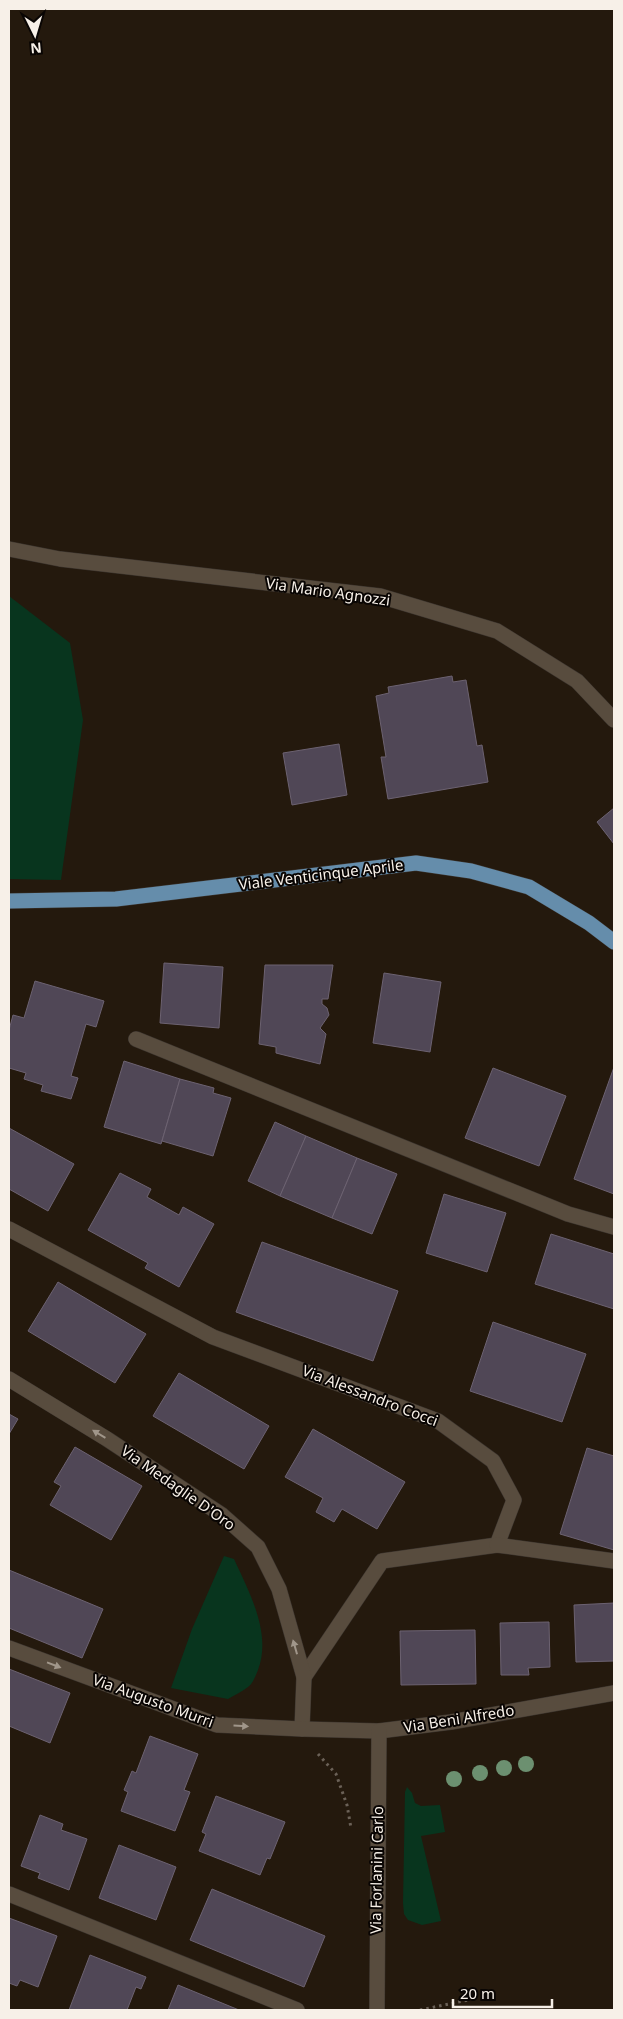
<svg xmlns="http://www.w3.org/2000/svg" width="623" height="2019" font-family="'Noto Sans',sans-serif">
  <style>
    .green { fill: #08351e }
    .building { fill: #504756; stroke: #6c6271 }
    .lines { fill: none; stroke-linecap: round; stroke-linejoin: round }
    .minor-casing { stroke: #3b342e; stroke-width: 16 }
    .major-casing { stroke: #3b342e; stroke-width: 16 }
    .path { stroke: #6b6157; stroke-width: 3; stroke-dasharray: 2.5 4; stroke-linecap: butt }
    .minor { stroke: #584c3e; stroke-width: 15 }
    .major { stroke: #658dab; stroke-width: 15 }
    .tree { fill: #6c9070 }
    .oneway { fill: #a0968a }
    .labels { text-anchor: middle; stroke-width: 4; stroke-linejoin: round; paint-order: stroke }
    .street-label { font-size: 15px; fill: #f7f0e8; stroke: #090503 }
  </style>
  <rect width="100%" height="100%" fill="#24190d"/>
  <g class="green">
    <path d="M9,596l61,47 13,77 -22,160 -52,-1z"/>
    <path d="M224,1556l10,3c15,33 38,74 24,111 -2,5 -5,13 -10,17 -5,4 -13,8 -20,12l-57,-11 21,-59z"/>
    <path d="M407,1787l5,6 3,10 6,3 19,-1 5,27 -24,4 20,85 -19,4 -14,-5 -4,-6 -1,-11 2,-111z"/>
  </g>
  <g class="building">
    <path d="M452,676l1,6 13,-2 11,66 5,-1 6,37 -100,17 -7,-42h5l-10,-61 13,-3 -1,-6z"/>
    <path d="M339,744l8,51 -55,10 -9,-52z"/>
    <path d="M614,808v36l-17,-22z"/>
    <path d="M164,963l59,4 -4,61 -59,-5z"/>
    <path d="M265,965h68l-5,34h-6v5l5,4 2,7 -9,13 6,6 -6,30 -44,-11v-6l-17,-3z"/>
    <path d="M384,973l57,9 -11,70 -57,-9z"/>
    <path d="M35,981l69,20 -8,26 -10,-3 -15,52 7,2 -7,21 -30,-8 2,-6 -19,-6 2,-6 -17,-5v-38l4,-15 11,3z"/>
    <path d="M124,1061l56,18 -19,65 -57,-17z"/>
    <path d="M614,1067v127l-40,-15z"/>
    <path d="M493,1068l73,28 -27,70 -74,-28z"/>
    <path d="M180,1079l34,9 -1,5 18,5 -18,58 -51,-15z"/>
    <path d="M275,1122l31,14 -26,60 -32,-15z"/>
    <path d="M9,1128l65,36 -26,47 -39,-22z"/>
    <path d="M306,1136l51,22 -25,60 -52,-22z"/>
    <path d="M357,1158l40,16 -25,60 -40,-16z"/>
    <path d="M120,1173l31,16 -4,8 32,18 4,-8 31,17 -35,63 -34,-19 3,-5 -60,-33z"/>
    <path d="M444,1194l62,19 -19,59 -61,-19z"/>
    <path d="M551,1234l63,20v55l-79,-25z"/>
    <path d="M262,1242l136,49 -25,70 -137,-49z"/>
    <path d="M58,1282l88,52 -31,49 -87,-52z"/>
    <path d="M493,1322l93,32 -24,68 -92,-31z"/>
    <path d="M179,1373l90,53 -25,43 -91,-53z"/>
    <path d="M9,1414l9,5 -9,15z"/>
    <path d="M313,1429l92,53 -28,47 -35,-20 -8,13 -18,-10 7,-14 -38,-21z"/>
    <path d="M75,1447l67,39 -31,54 -61,-35 11,-19 -7,-4z"/>
    <path d="M587,1448l27,8v94l-54,-16z"/>
    <path d="M9,1570l94,39 -21,49 -73,-30z"/>
    <path d="M614,1603v58l-38,1 -2,-57z"/>
    <path d="M549,1622l1,45 -22,1 1,7h-28l-1,-52z"/>
    <path d="M475,1630l1,54 -75,1 -1,-54z"/>
    <path d="M9,1669l61,24 -20,50 -41,-17z"/>
    <path d="M150,1736l48,18 -14,36 6,2 -15,39 -54,-20 7,-19 -4,-2 8,-19 4,2z"/>
    <path d="M216,1796l69,26 -15,37 -3,-1 -7,17 -61,-24 7,-17 -4,-2z"/>
    <path d="M40,1815l23,9 -2,6 26,9 -18,51 -31,-12 2,-5 -19,-7z"/>
    <path d="M119,1845l57,22 -20,53 -57,-22z"/>
    <path d="M212,1889l113,47 -21,51 -114,-47z"/>
    <path d="M9,1918l48,18 -19,51 -18,-7 -3,6 -8,-3z"/>
    <path d="M90,1955l56,22 -5,12 -5,-2 -9,23h-58z"/>
    <path d="M178,1985l61,25h-71z"/>
  </g>
  <g class="lines">
    <defs>
      <g id="minor">
        <path d="M9,549l51,10 320,37 117,35 80,50 37,39"/>
        <path d="M136,1039l432,175 46,13"/>
        <path d="M9,1229l204,108 225,84 55,40 21,39 -17,45 -115,16 -78,116"/>
        <path d="M9,1379l98,60 115,76 36,32 21,42 25,88 -2,52"/>
        <path d="M497,1545l117,16"/>
        <path d="M9,1648l208,77 85,4 77,2 72,-9 163,-29"/>
        <path d="M9,1894l288,116"/>
        <path d="M377,2010l2,-279"/>
      </g>
      <path id="major" d="M9,901l107,-2 300,-36 55,8 58,16 60,36 25,19"/>
    </defs>
    <use href="#minor" class="minor-casing"/>
    <use href="#major" class="major-casing"/>
    <g class="path">
      <path d="M318,1754l18,20 11,31 4,23"/>
      <path d="M420,2010l48,-10"/>
    </g>
    <use href="#minor" class="minor"/>
    <use href="#major" class="major"/>
  </g>
  <g class="tree">
    <circle cx="526" cy="1764" r="8"/>
    <circle cx="504" cy="1768" r="8"/>
    <circle cx="480" cy="1773" r="8"/>
    <circle cx="454" cy="1779" r="8"/>
  </g>
  <defs><path id="oneway-solid" d="M-6-.8H1V-3.2L6.5 0L1 3.2V.8H-6Z" transform="scale(1.25)"/></defs>
  <g class="oneway">
    <use href="#oneway-solid" transform="translate(99 1434) rotate(-149)"/>
    <use href="#oneway-solid" transform="translate(295 1647) rotate(-106)"/>
    <use href="#oneway-solid" transform="translate(54 1665) rotate(21)"/>
    <use href="#oneway-solid" transform="translate(241 1726) rotate(3)"/>
  </g>
  <g class="labels">
    <g class="street-label">
      <text transform="translate(328 592) rotate(8)" y="5">Via Mario Agnozzi</text>
      <text transform="translate(321 875) rotate(-7)" y="5">Viale Venticinque Aprile</text>
      <text transform="translate(370 1396) rotate(21)" y="5">Via Alessandro Cocci</text>
      <text transform="translate(178 1488) rotate(35)" y="5">Via Medaglie D'Oro</text>
      <text transform="translate(153 1701) rotate(20)" y="5">Via Augusto Murri</text>
      <text transform="translate(459 1719) rotate(-9)" y="5">Via Beni Alfredo</text>
      <text transform="translate(377 1870) rotate(-89)" y="5">Via Forlanini Carlo</text>
    </g>
  </g>
  <rect width="623" height="2019" fill="none" stroke="#f7f0e8" stroke-width="20"/>
  <g transform="translate(35 35) rotate(175)" stroke="#090503" stroke-width="4" paint-order="stroke">
  <path d="M0-4L9 19L0 12L-9 19Z" fill="#f7f0e8"/>
  <text y="-8" font-size="14" font-weight="bold" text-anchor="middle" fill="#f7f0e8">N</text>
  </g>
  <path d="M453 1999v8h99v-8" fill="none" stroke="#f7f0e8" stroke-width="2.5"/>
  <text x="460" y="1999" font-size="15" fill="#f7f0e8" stroke="#090503" stroke-width="4" paint-order="stroke">20 m</text>
</svg>
